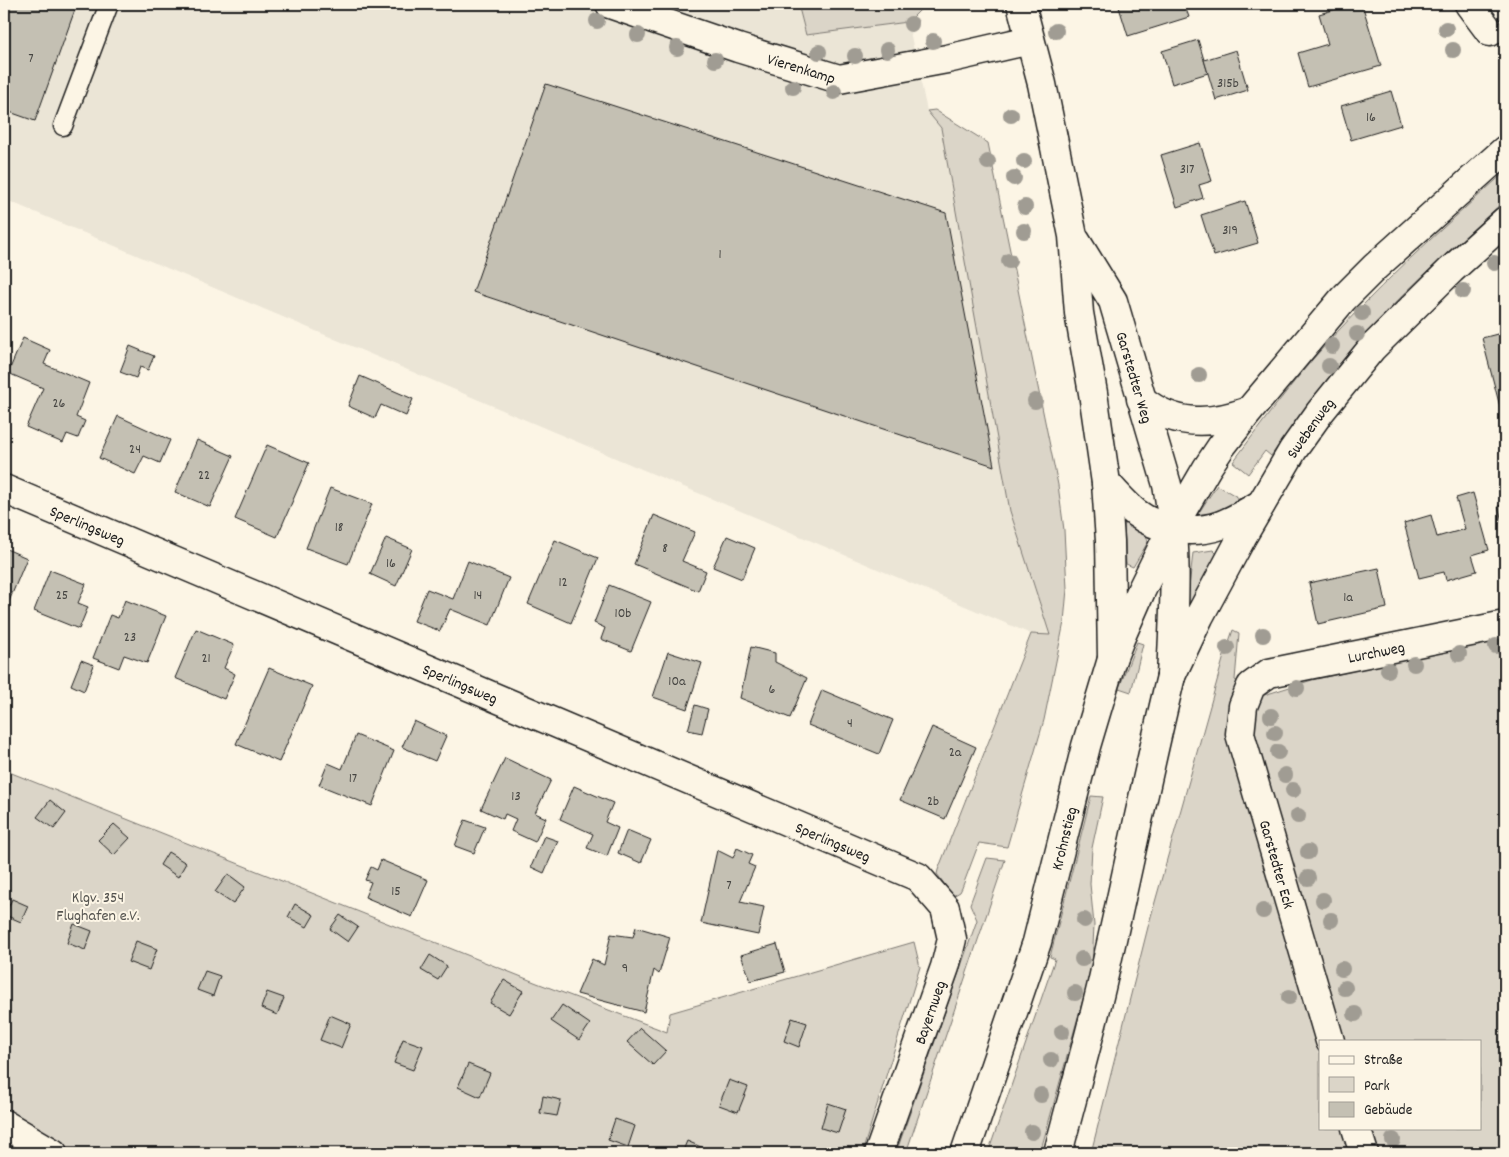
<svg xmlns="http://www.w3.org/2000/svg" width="1509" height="1157" font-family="Dekko,sans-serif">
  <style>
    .built { fill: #ebe5d6 }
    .green { fill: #dbd5c8; stroke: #7c7872; fill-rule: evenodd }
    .building { fill: #c4c0b3; stroke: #1c1c1c }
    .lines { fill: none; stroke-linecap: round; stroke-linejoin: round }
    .service-casing { stroke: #1c1c1c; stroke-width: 21 }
    .minor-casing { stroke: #1c1c1c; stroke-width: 31 }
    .secondary-casing { stroke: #1c1c1c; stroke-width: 31 }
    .primary-casing { stroke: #1c1c1c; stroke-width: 31 }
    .trunk-casing { stroke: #1c1c1c; stroke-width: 31 }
    .service { stroke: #fcf5e5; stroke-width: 18 }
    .minor { stroke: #fcf5e5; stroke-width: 28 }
    .secondary { stroke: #fcf5e5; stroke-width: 28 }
    .primary { stroke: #fcf5e5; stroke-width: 28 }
    .trunk { stroke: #fcf5e5; stroke-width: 28 }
    .tree { fill: #a09c93 }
    .labels { text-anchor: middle; stroke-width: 4; stroke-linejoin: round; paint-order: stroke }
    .number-label { font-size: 14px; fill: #464542 }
    .street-label { font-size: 16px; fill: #1c1c1c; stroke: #fcf5e5 }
    .park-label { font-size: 16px; fill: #555450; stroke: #fcf5e5 }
  </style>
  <rect width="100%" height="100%" fill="#fcf5e5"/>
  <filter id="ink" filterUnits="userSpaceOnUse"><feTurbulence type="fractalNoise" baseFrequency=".02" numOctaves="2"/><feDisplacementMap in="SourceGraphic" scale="10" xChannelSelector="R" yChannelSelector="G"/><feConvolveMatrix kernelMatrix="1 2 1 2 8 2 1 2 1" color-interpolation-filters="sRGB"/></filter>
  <g filter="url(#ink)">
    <path class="built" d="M4,4h794l8,31 102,-13 19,89 14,16 69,384 40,125 -19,-2 -1027,-435z"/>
    <g class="green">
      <path d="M798,4h128l-18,18 -102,13z"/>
      <path d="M935,110l53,33 70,342 6,45 3,59 -3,33 -20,98 -37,127 -28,-4 -17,45 -2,4 -7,4 -16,-22 1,-4 93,-236 19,1 -40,-124 -69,-383 -14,-17z"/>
      <path d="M1505,172v28c-44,41 -89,80 -130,124 -39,40 -71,86 -104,132l-6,-5 -17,23 -15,-12c26,-35 51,-69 79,-102 59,-68 126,-128 193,-188z"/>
      <path d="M1217,485l27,16 -8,8 -39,9 1,-4z"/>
      <path d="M1132,517l12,10 4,15 -15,25 -7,-3 -2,-42z"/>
      <path d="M1213,550l5,5 -23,51 -8,-2 6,-51z"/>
      <path d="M1233,630l6,3 -4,47 26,16 51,-16 193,-43v516h-414l57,-226 76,-271zM1320,1041h160v87h-160z"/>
      <path d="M1137,642l6,2 -12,48 -12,-4z"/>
      <path d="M4,770l533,213 130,49 3,-19 244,-71 6,25 -58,186h-858z"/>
      <path d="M1091,796l12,1 -11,51 -2,36 4,41 -2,42 -52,186h-52l67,-194 -5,-2z"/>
      <path d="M987,858l18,2 -99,293h-10l81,-233 -7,-16z"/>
    </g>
    <g class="building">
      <path d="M4,4h73l-42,117 -31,-11z"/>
      <path d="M1118,4h66l5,13 -61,19z"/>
      <path d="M1354,4h8l19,62 -73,21 -10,-34 30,-9 -9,-30z"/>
      <path d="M1198,40l10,33 -36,11 -10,-33z"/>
      <path d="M1236,50l12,40 -32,10 -12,-40z"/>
      <path d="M546,84l400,129 48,253 -521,-174z"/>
      <path d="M1391,91l10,34 -50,15 -10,-34z"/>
      <path d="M1200,143l12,38 -13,4 4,13 -26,9 -16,-52z"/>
      <path d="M1245,201l13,42 -44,13 -13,-41z"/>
      <path d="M1505,332v89l-1,1 -22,-84z"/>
      <path d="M23,338l27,12 -6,14 45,19 -13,34 9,4 -7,17 -11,-4 -4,9 -37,-16 17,-39 -35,-15z"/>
      <path d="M130,346l24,10 -6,14 -8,-3 -4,11 -16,-6z"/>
      <path d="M360,376l53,23 -7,17 -25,-11 -6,13 -27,-12z"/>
      <path d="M118,416l52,24 -10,23 -16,-7 -9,18 -36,-16z"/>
      <path d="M197,440l36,16 -23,51 -35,-15z"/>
      <path d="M267,445l42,18 -32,74 -42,-18z"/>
      <path d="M330,488l42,16 -24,60 -42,-16z"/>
      <path d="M1473,493l16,57 -17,5 5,16 -31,9 -2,-8 -25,6 -15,-55 27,-8 6,22 28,-8 -9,-31z"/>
      <path d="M1505,504v28l-7,-26z"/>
      <path d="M654,515l41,17 -13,29 24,10 -8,20 -64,-27z"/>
      <path d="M727,536l28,12 -13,31 -29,-12z"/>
      <path d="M386,538l26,11 -16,37 -26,-12z"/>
      <path d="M555,540l43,18 -27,65 -43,-19z"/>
      <path d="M4,548l23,10 -22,53h-1z"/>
      <path d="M468,561l41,17 -19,47 -40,-16 -10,22 -26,-10 13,-32 26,10z"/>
      <path d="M1379,568l8,40 -69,16 -9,-41z"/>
      <path d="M50,570l36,14 -8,19 10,4 -9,22 -45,-18z"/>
      <path d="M609,585l42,17 -20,49 -30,-12 4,-11 -11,-5z"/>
      <path d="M125,600l41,16 -19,47 -23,-8 -5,13 -26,-10 17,-43 8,3z"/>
      <path d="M196,629l38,16 -10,23 11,6 -11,25 -49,-21z"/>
      <path d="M751,647l24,6v9l32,16 -17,40 -50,-20z"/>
      <path d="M668,652l34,11 -15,46 -34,-12z"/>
      <path d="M81,660l13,5 -10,26 -13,-6z"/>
      <path d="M269,668l43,18 -33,76 -43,-18z"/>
      <path d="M822,690l71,30 -14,34 -71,-29z"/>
      <path d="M695,705l13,4 -6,24 -14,-3z"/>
      <path d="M414,721l32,15 -11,25 -33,-14z"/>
      <path d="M932,727l44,20 -31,72 -45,-19z"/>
      <path d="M356,735l38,16 -22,55 -53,-21 9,-22 14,6z"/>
      <path d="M505,758l46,22 -16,33 11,5 -11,24 -24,-11 5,-12 -11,-5 -2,5 -22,-10z"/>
      <path d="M574,786l39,17 -8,19 13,6 -11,28 -20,-8 6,-14 -33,-15z"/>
      <path d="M50,800l16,13 -12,16 -17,-12z"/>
      <path d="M465,820l20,7 -11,26 -19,-7z"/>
      <path d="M114,824l16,14 -16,17 -16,-15z"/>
      <path d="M627,830l24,10 -10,23 -23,-10z"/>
      <path d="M544,836l14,5 -14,32 -13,-6z"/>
      <path d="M737,848l15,7 -4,9 7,3 -15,35 24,5 -6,28 -57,-12 16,-73 16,8z"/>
      <path d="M168,852l18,11 -8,14 -18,-12z"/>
      <path d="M381,860l47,20 -16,37 -47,-20 6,-15 -6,-2 6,-13 6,3z"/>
      <path d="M228,874l17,13 -12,17 -18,-12z"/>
      <path d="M12,899l16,7 -7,16 -16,-7z"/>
      <path d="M295,904l19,11 -7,12 -19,-10z"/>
      <path d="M340,915l18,12 -10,15 -18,-13z"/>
      <path d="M74,924l18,7 -7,19 -18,-7z"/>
      <path d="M636,927l34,10 -11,37 -5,-4 -10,42 -67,-18 15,-35 12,6 7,-31 22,3z"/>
      <path d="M136,941l21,8 -8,21 -21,-8z"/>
      <path d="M777,944l8,28 -34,9 -10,-26z"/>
      <path d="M430,955l17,11 -9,14 -17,-10z"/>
      <path d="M205,971l15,5 -7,20 -16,-6z"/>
      <path d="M504,980l19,11 -14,23 -19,-11z"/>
      <path d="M267,992l17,6 -7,17 -16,-7z"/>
      <path d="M562,1005l28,19 -11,16 -28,-19z"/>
      <path d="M330,1015l21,9 -10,24 -21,-8z"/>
      <path d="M792,1018l15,5 -8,24 -15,-6z"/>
      <path d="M640,1028l26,23 -13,14 -26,-23z"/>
      <path d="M403,1039l20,7 -10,24 -19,-7z"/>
      <path d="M468,1064l22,9 -10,24 -22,-10z"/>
      <path d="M729,1080l19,7 -10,25 -19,-7z"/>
      <path d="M543,1096l18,4 -4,16 -17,-3z"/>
      <path d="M828,1103l18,6 -8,24 -17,-5z"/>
      <path d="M615,1119l20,7 -7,21 -20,-7z"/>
      <path d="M687,1141l21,9 -1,3h-25z"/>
    </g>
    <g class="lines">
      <defs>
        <path id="service" d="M63,126l46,-122"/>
        <g id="minor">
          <path id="s1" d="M610,4l128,44 101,31 108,-20 83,-19"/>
          <path d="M1469,4l21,28"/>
          <path id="s2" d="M4,489l914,388 27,31 7,31 -7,28 -66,186"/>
          <path id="s3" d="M1330,1041l-90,-307 3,-28 8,-20 18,-13 236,-48"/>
          <path d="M4,1124l49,29"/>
          <path d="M1356,1128l8,25"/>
        </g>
        <g id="secondary">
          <path d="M1021,4l21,80 31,152 6,77 14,80 13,90 4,58 2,118"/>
          <path id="s4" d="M1076,241l37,60 54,184c12,61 7,129 4,191"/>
          <path d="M1141,399c33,28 70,26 108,12"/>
          <path d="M1106,483c10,10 19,21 30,30 12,9 25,14 39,16 37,5 56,-7 86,-25"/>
        </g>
        <g id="primary">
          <path d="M1172,528l35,-60 14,-21 28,-36 94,-112 32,-32 130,-117"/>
          <path id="s5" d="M1171,676l28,-59 43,-80 51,-87 27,-38 52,-64 79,-78 54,-49"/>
        </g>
        <g id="trunk">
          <path id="s6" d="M965,1153l72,-211 49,-196 26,-87 8,-20 21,-48 31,-63"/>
          <path d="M1058,1153c14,-55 30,-110 43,-165 24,-104 45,-209 70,-312"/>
        </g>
      </defs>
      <use href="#service" class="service-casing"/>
      <use href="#minor" class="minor-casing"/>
      <use href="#secondary" class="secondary-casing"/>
      <use href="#primary" class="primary-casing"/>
      <use href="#trunk" class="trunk-casing"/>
      <use href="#service" class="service"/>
      <use href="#minor" class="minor"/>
      <use href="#secondary" class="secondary"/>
      <use href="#primary" class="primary"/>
      <use href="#trunk" class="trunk"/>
    </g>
    <g class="tree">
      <circle cx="597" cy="21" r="8"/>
      <circle cx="911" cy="24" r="8"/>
      <circle cx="1446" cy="29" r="8"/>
      <circle cx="1056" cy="31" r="8"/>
      <circle cx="638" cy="35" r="8"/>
      <circle cx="933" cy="41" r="8"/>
      <circle cx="677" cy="48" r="8"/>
      <circle cx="887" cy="50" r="8"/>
      <circle cx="1453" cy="50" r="8"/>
      <circle cx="819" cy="52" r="8"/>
      <circle cx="855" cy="56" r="8"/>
      <circle cx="715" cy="60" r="8"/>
      <circle cx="793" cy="87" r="8"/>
      <circle cx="834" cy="92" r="8"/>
      <circle cx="1011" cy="115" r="8"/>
      <circle cx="1024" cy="161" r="8"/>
      <circle cx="988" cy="162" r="8"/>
      <circle cx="1014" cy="178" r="8"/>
      <circle cx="1025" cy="207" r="8"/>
      <circle cx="1024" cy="231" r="8"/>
      <circle cx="1009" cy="261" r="8"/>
      <circle cx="1494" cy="263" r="8"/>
      <circle cx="1463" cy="291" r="8"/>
      <circle cx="1362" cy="313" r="8"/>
      <circle cx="1357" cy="334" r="8"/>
      <circle cx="1332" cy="346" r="8"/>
      <circle cx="1329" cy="366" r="8"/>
      <circle cx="1199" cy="375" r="8"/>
      <circle cx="1035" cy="401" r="8"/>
      <circle cx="1263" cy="635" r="8"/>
      <circle cx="1496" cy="646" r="8"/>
      <circle cx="1227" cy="648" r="8"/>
      <circle cx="1459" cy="654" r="8"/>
      <circle cx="1414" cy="664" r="8"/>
      <circle cx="1388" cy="670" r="8"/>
      <circle cx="1297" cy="688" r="8"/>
      <circle cx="1271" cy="716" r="8"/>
      <circle cx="1275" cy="733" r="8"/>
      <circle cx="1278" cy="752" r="8"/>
      <circle cx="1285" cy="775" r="8"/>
      <circle cx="1293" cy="790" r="8"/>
      <circle cx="1298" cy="816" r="8"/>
      <circle cx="1308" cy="852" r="8"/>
      <circle cx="1308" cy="878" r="8"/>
      <circle cx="1323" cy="900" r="8"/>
      <circle cx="1263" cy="911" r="8"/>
      <circle cx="1084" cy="920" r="8"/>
      <circle cx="1331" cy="920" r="8"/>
      <circle cx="1082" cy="959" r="8"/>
      <circle cx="1342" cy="969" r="8"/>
      <circle cx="1345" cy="988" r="8"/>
      <circle cx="1075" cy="993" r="8"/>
      <circle cx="1289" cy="997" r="8"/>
      <circle cx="1355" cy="1014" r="8"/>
      <circle cx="1062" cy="1032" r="8"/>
      <circle cx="1051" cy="1060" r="8"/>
      <circle cx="1041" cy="1095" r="8"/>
      <circle cx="1032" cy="1132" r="8"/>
      <circle cx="1393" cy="1140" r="8"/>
    </g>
  </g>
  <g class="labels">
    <g class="number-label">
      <text x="31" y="62">7</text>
      <text x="1228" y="87">315b</text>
      <text x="1371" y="121">16</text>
      <text x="1187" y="173">317</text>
      <text x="1230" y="234">319</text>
      <text x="720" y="258">1</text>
      <text x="59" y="407">26</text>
      <text x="135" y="453">24</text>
      <text x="204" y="479">22</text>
      <text x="339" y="531">18</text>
      <text x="665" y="552">8</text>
      <text x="391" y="567">16</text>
      <text x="563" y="586">12</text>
      <text x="62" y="599">25</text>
      <text x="478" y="599">14</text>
      <text x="1348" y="601">1a</text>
      <text x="623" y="617">10b</text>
      <text x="130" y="641">23</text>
      <text x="206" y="662">21</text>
      <text x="677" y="685">10a</text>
      <text x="772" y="693">6</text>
      <text x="850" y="727">4</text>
      <text x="955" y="756">2a</text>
      <text x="353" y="782">17</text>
      <text x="516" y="800">13</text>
      <text x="933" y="805">2b</text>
      <text x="729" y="889">7</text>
      <text x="396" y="895">15</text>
      <text x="625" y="972">9</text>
    </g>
    <g class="street-label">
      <text dy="6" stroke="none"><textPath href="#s1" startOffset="202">Vierenkamp</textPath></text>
      <text dy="6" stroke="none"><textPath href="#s4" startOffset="150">Garstedter Weg</textPath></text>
      <text dy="6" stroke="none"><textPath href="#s5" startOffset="285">Swebenweg</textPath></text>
      <text dy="6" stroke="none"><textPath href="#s2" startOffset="91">Sperlingsweg</textPath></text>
      <text dy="6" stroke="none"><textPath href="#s3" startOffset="501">Lurchweg</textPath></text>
      <text dy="6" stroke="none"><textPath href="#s2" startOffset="496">Sperlingsweg</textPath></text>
      <text dy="6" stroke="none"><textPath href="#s6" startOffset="330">Krohnstieg</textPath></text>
      <text dy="6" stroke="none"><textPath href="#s2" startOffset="901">Sperlingsweg</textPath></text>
      <text transform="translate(1278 864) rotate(74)" y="6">Garstedter Eck</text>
      <text transform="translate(929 1012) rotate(-71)" y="6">Bayernweg</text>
    </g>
    <g class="park-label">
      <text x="98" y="902">Klgv. 354<tspan x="98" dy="18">Flughafen e.V.</tspan></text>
    </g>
  </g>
  <rect width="1509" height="1157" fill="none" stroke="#fcf5e5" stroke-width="20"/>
  <rect x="10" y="10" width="1489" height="1137" fill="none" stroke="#1c1c1c" stroke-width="2" filter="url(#ink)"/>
  <rect x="1319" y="1040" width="162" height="90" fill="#fcf5e5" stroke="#a29e95"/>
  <rect x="1329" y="1056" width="25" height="8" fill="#fcf5e5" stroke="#a29e95"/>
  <text x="1364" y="1064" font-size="15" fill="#1c1c1c">Straße</text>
  <rect x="1329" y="1077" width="25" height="15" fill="#dbd5c8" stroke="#a29e95"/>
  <text x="1364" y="1090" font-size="15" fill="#1c1c1c">Park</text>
  <rect x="1329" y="1102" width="25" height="15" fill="#c4c0b3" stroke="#a29e95"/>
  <text x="1364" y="1114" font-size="15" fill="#1c1c1c">Gebäude</text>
</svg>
